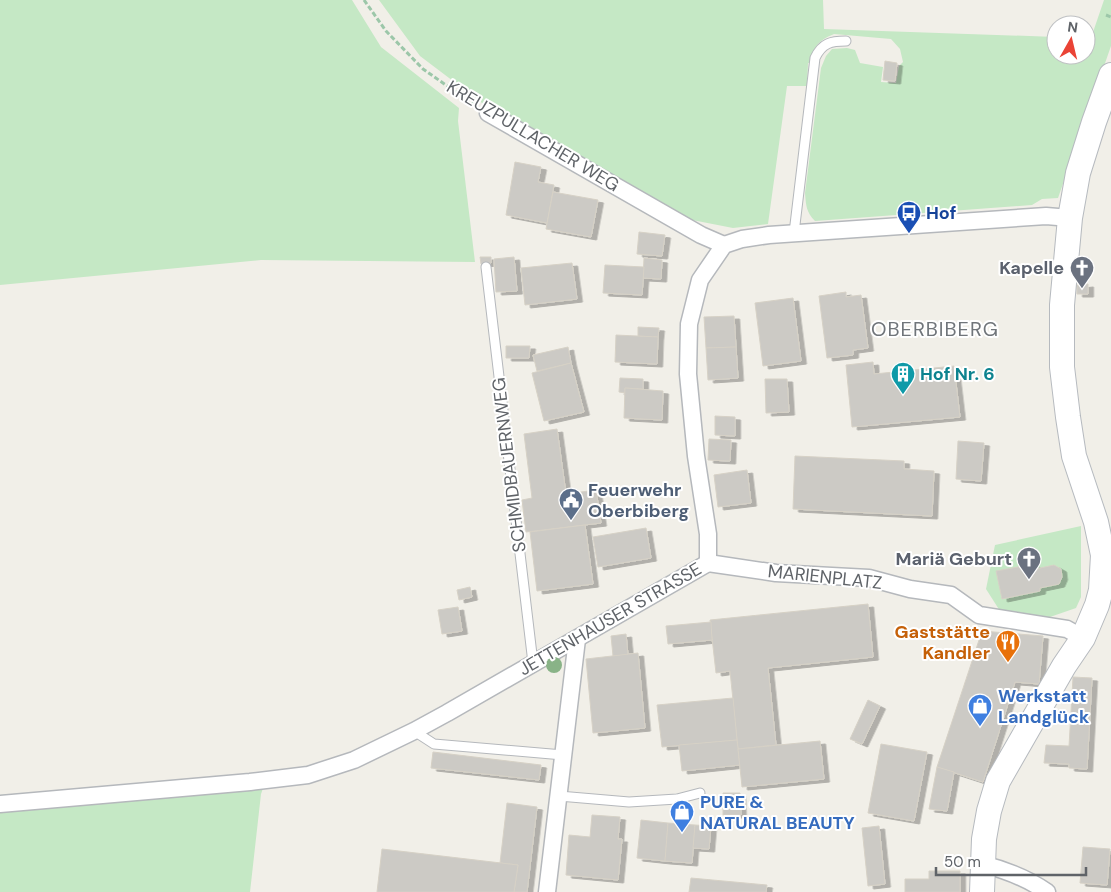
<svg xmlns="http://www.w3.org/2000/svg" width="1111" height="892" font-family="'DM Sans',sans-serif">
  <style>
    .green { fill: #c5e8c5 }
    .building { fill: #cccac5; stroke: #d6d1c6; filter: url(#shadow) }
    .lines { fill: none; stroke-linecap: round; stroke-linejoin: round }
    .lane-casing { stroke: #b5b8bc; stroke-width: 11 }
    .street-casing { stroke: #b5b8bc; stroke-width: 19 }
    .secondary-casing { stroke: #b6babf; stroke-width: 26 }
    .path { stroke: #9cc7a9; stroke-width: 3; stroke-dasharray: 5 2.5; stroke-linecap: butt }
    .lane { stroke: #fff; stroke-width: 9 }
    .street { stroke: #fff; stroke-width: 16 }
    .secondary { stroke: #fff; stroke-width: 24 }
    .tree { fill: #89b387 }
    .labels { text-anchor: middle; stroke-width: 4; stroke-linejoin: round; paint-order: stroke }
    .street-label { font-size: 18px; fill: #5f6368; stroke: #fff }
    .transit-label { font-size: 18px; font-weight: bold; fill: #164399; stroke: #fff; text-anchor: start }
    .worship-label { font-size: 18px; font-weight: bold; fill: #5b616d; stroke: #fff; text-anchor: end }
    .culture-label { font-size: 18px; font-weight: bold; fill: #0d838f; stroke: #fff; text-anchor: start }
    .service-label { font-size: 18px; font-weight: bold; fill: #4e5e75; stroke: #fff; text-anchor: start }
    .food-label { font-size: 18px; font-weight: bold; fill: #c56008; stroke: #fff; text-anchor: end }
    .shop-label { font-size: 18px; font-weight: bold; fill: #366cbe; stroke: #fff; text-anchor: start }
    .quarter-label { font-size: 20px; letter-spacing: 1px; fill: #70757a; stroke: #fff }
  </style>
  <defs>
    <filter id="shadow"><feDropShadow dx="5.5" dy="3" stdDeviation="0" flood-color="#0004"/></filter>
  </defs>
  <rect width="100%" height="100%" fill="#f1efe8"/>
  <g class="green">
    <path d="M0,0h352l29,47 78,61 -1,13 17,141 -214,-2 -261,25z"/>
    <path d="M379,0h444l1,29 232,8v18h30v-17h5l13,-38h7v46l-53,152 -16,1 -10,6 -217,16c-9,-9 -9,-16 -10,-28l16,-125 5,-12 6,-7 15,-1 8,2 5,13 23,4 -2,15 15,1 3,-17 4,-4 -3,-13 -9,-10 -57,-5c-15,6 -21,13 -24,29h-2l-1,23h-20l-19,138 -35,4 -46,-9 -197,-110 -70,-53z"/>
    <path d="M1081,526v71l-5,11 -26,9 -33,-1 -17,-5 -14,-22 9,-44z"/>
    <path d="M268,774l-7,20 -11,98h-250v-97z"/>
  </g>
  <g class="building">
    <path d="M885,61l12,2 -2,18 -12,-1z"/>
    <path d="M515,162l26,5 -3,15 16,3 -7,38 -41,-8z"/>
    <path d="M553,192l45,8 -7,37 -45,-8z"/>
    <path d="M639,232l26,3 -3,21 -25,-2z"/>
    <path d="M480,257h11v6l-10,1z"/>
    <path d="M514,257l3,34 -21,1 -2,-33z"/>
    <path d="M644,258l18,2 -1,19 -18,-1z"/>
    <path d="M572,263l5,36 -52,6 -4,-37z"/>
    <path d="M605,265l39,2 -2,28 -39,-2z"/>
    <path d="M1088,284v10h-11v-9z"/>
    <path d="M846,292v5l15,-2 7,53 -15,2v5l-26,3 -8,-62z"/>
    <path d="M793,298l8,63 -38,5 -8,-63z"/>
    <path d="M734,316l2,31 -30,1 -2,-31z"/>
    <path d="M638,327l21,1 -1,9 -20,-1z"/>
    <path d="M616,335l42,2 -1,27 -42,-2z"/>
    <path d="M506,346h24l-1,12h-23z"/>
    <path d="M568,347l3,16 -34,8 -4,-16z"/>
    <path d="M736,347l2,31 -30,2 -2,-32z"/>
    <path d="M873,362l1,12 80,-8 6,51 -108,10 -6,-62z"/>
    <path d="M571,363l13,49 -40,9 -12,-48z"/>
    <path d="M620,378l23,1v10l-18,-1v5l-6,-1z"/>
    <path d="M765,379h22l2,33 -23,1z"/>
    <path d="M625,388l38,3 -1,29 -38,-2z"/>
    <path d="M715,416l20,1v19l-20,-1z"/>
    <path d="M557,429l9,65 30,-4 5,33 -75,9 -4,-32 10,-2 -8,-64z"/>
    <path d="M709,439l22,1 -1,21 -22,-1z"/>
    <path d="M958,441l26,2 -3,38 -25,-2z"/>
    <path d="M795,456l109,5v8l30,2 -2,45 -139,-7z"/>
    <path d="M747,470l4,33 -33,4 -4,-32z"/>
    <path d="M585,525l8,59 -56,7 -7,-59z"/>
    <path d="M646,528l5,30 -53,9 -5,-30z"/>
    <path d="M1034,564l2,5 18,-4 7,4 1,8 -3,7 -19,4v3l-38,8 -6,-28z"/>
    <path d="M470,587l2,10 -13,3 -2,-10z"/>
    <path d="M868,604l5,53 -105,11 8,77 -38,4 -8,-78 -14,2 -6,-53z"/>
    <path d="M458,607l4,24 -20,3 -4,-24z"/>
    <path d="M711,622l1,18 -44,4 -2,-18z"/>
    <path d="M982,631l61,5 -4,48 -24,-2 -32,100 -46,-15z"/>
    <path d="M626,634l2,21 -15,1 -2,-20z"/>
    <path d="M638,653l7,75 -52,5 -7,-74z"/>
    <path d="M1073,677l19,1 -5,91 -18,-1v-4l-25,-1 2,-18 23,1z"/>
    <path d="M733,698l4,42 -75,7 -5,-42z"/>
    <path d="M868,700l12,6 -18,38 -12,-5z"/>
    <path d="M737,740l3,25 -58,6 -3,-26z"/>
    <path d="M820,741l4,38 -82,8 -4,-38z"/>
    <path d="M881,744l46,8 -13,69 -46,-8z"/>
    <path d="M433,752l108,13 -2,15 -108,-12z"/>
    <path d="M937,767l17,5 -7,39 -18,-2z"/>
    <path d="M723,793h17l1,22h-18z"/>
    <path d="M507,803l30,4 -10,85h-13l4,-27 -18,-2z"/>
    <path d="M592,815l28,2 -2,22h4l-4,41 -52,-5 3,-40 21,2z"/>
    <path d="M641,820l27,3 -3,38 -28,-3z"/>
    <path d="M668,823l27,2 -3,38 -27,-2z"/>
    <path d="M695,825l16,1 -2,23 -16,-1z"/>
    <path d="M879,826l6,58 -17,2 -6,-58z"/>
    <path d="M1083,847l27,2 -3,36 -27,-2z"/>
    <path d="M382,849l136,16 -4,27h-137z"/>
    <path d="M929,871h31v21h-55v-13h24z"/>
    <path d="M691,878l76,7 -1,7h-77z"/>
  </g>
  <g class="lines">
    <defs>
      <g id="lane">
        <path d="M794,233l21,-175c7,-15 16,-17 31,-17"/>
        <path d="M486,267l47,396"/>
        <path d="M414,731l20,13 129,11"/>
        <path d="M559,796l70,6 48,-3 23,-6"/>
      </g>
      <g id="street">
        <path d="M488,113l213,122 23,10"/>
        <path d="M708,563v-29l-12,-78 -8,-82 1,-50 11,-44 24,-35 18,-6 27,-4 277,-19 24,2"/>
        <path d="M708,563l68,10 93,5 41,11 41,6 28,20 88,14 16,9"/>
        <path d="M0,804l250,-22 58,-7 46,-15 60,-29 33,-18 261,-150"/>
        <path d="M982,864c24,6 45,14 65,28"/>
        <path d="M547,892l30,-253"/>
      </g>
      <path id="secondary" d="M982,892l2,-53 5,-28 9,-30 66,-115 19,-28 14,-33 4,-15 2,-35 -7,-33 -22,-66 -6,-39 -6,-50v-62l8,-87 8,-45 16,-51 17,-47"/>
    </defs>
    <use href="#lane" class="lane-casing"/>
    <use href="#street" class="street-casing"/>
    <use href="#secondary" class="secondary-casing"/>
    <g class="path">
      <path d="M364,0l22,31 37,38 50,35"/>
      <path d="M1106,15l5,2"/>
    </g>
    <use href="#lane" class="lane"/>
    <use href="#street" class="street"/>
    <use href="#secondary" class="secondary"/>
  </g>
  <circle class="tree" cx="554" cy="665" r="8"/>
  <defs>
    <symbol id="bus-pin" viewBox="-11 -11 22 30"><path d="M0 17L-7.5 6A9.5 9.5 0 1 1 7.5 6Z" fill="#1a4fb4" stroke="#fff"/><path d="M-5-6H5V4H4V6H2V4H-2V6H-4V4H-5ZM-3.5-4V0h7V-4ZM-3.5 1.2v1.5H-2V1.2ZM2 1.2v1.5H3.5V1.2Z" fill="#fff"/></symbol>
    <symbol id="church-pin" viewBox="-11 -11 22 30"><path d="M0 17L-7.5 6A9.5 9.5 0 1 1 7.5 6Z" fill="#6b7280" stroke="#fff"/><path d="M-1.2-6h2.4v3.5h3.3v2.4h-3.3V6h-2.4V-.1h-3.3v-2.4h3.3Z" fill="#fff"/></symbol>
    <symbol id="building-pin" viewBox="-11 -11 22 30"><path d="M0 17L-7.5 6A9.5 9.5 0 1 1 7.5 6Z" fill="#0f9aa8" stroke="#fff"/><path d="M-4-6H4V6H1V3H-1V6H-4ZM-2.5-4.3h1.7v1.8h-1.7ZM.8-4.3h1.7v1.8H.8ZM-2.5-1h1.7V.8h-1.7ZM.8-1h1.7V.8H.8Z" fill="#fff"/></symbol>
    <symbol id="civic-pin" viewBox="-11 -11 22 30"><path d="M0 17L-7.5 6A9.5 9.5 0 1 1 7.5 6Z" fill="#5c6f8a" stroke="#fff"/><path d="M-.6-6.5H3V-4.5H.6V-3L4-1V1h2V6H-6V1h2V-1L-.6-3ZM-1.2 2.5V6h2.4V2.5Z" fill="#fff"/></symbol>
    <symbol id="restaurant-pin" viewBox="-11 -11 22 30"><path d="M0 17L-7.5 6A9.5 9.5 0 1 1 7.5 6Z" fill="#e8710a" stroke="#fff"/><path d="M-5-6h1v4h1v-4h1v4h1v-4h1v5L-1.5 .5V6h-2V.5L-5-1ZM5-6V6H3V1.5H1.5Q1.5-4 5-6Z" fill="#fff"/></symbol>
    <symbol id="shop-pin" viewBox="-11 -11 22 30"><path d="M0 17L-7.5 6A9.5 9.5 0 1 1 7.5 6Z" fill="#3f7fe0" stroke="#fff"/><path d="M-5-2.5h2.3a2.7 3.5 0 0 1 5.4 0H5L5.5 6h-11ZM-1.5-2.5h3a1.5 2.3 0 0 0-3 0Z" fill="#fff"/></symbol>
  </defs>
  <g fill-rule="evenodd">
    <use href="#bus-pin" x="895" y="199" width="28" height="38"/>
    <use href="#church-pin" x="1068" y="254" width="28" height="38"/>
    <use href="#building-pin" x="889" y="360" width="28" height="38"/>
    <use href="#civic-pin" x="557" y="486" width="28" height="38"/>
    <use href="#church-pin" x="1015" y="545" width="28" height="38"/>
    <use href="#restaurant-pin" x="994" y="628" width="28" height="38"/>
    <use href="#shop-pin" x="966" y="692" width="28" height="38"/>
    <use href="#shop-pin" x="668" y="798" width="28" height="38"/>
  </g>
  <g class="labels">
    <g class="street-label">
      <text transform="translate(533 136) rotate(31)" y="6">KREUZPULLACHER WEG</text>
      <text transform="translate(509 465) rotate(-97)" y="6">SCHMIDBAUERNWEG</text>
      <text transform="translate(825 577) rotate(6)" y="6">MARIENPLATZ</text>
      <text transform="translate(610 619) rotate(-30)" y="6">JETTENHAUSER STRASSE</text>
    </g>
    <g class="transit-label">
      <text x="926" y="219">Hof</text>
    </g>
    <g class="worship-label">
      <text x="1064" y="274">Kapelle</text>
      <text x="1012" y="565">Mariä Geburt</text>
    </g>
    <g class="culture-label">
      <text x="920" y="380">Hof Nr. 6</text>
    </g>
    <g class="service-label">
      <text x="588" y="496">Feuerwehr<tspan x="588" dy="21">Oberbiberg</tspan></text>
    </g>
    <g class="food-label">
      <text x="990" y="638">Gaststätte<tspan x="990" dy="21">Kandler</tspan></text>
    </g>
    <g class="shop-label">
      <text x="998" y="702">Werkstatt<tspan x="998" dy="21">Landglück</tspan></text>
      <text x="700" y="808">PURE &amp;<tspan x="700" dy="21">NATURAL BEAUTY</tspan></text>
    </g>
    <g class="quarter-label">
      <text x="935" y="336">OBERBIBERG</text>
    </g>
  </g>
  <g transform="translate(1071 40) rotate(8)"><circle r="24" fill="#ffffff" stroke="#bfc1c3"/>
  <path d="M0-4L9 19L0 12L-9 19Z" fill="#ea4335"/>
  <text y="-8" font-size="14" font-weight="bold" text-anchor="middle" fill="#5f6368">N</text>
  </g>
  <path d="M936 867v8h150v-8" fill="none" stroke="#5f6368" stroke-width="2.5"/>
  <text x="944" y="867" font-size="15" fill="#5f6368" stroke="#ffffff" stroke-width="4" paint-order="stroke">50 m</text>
</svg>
